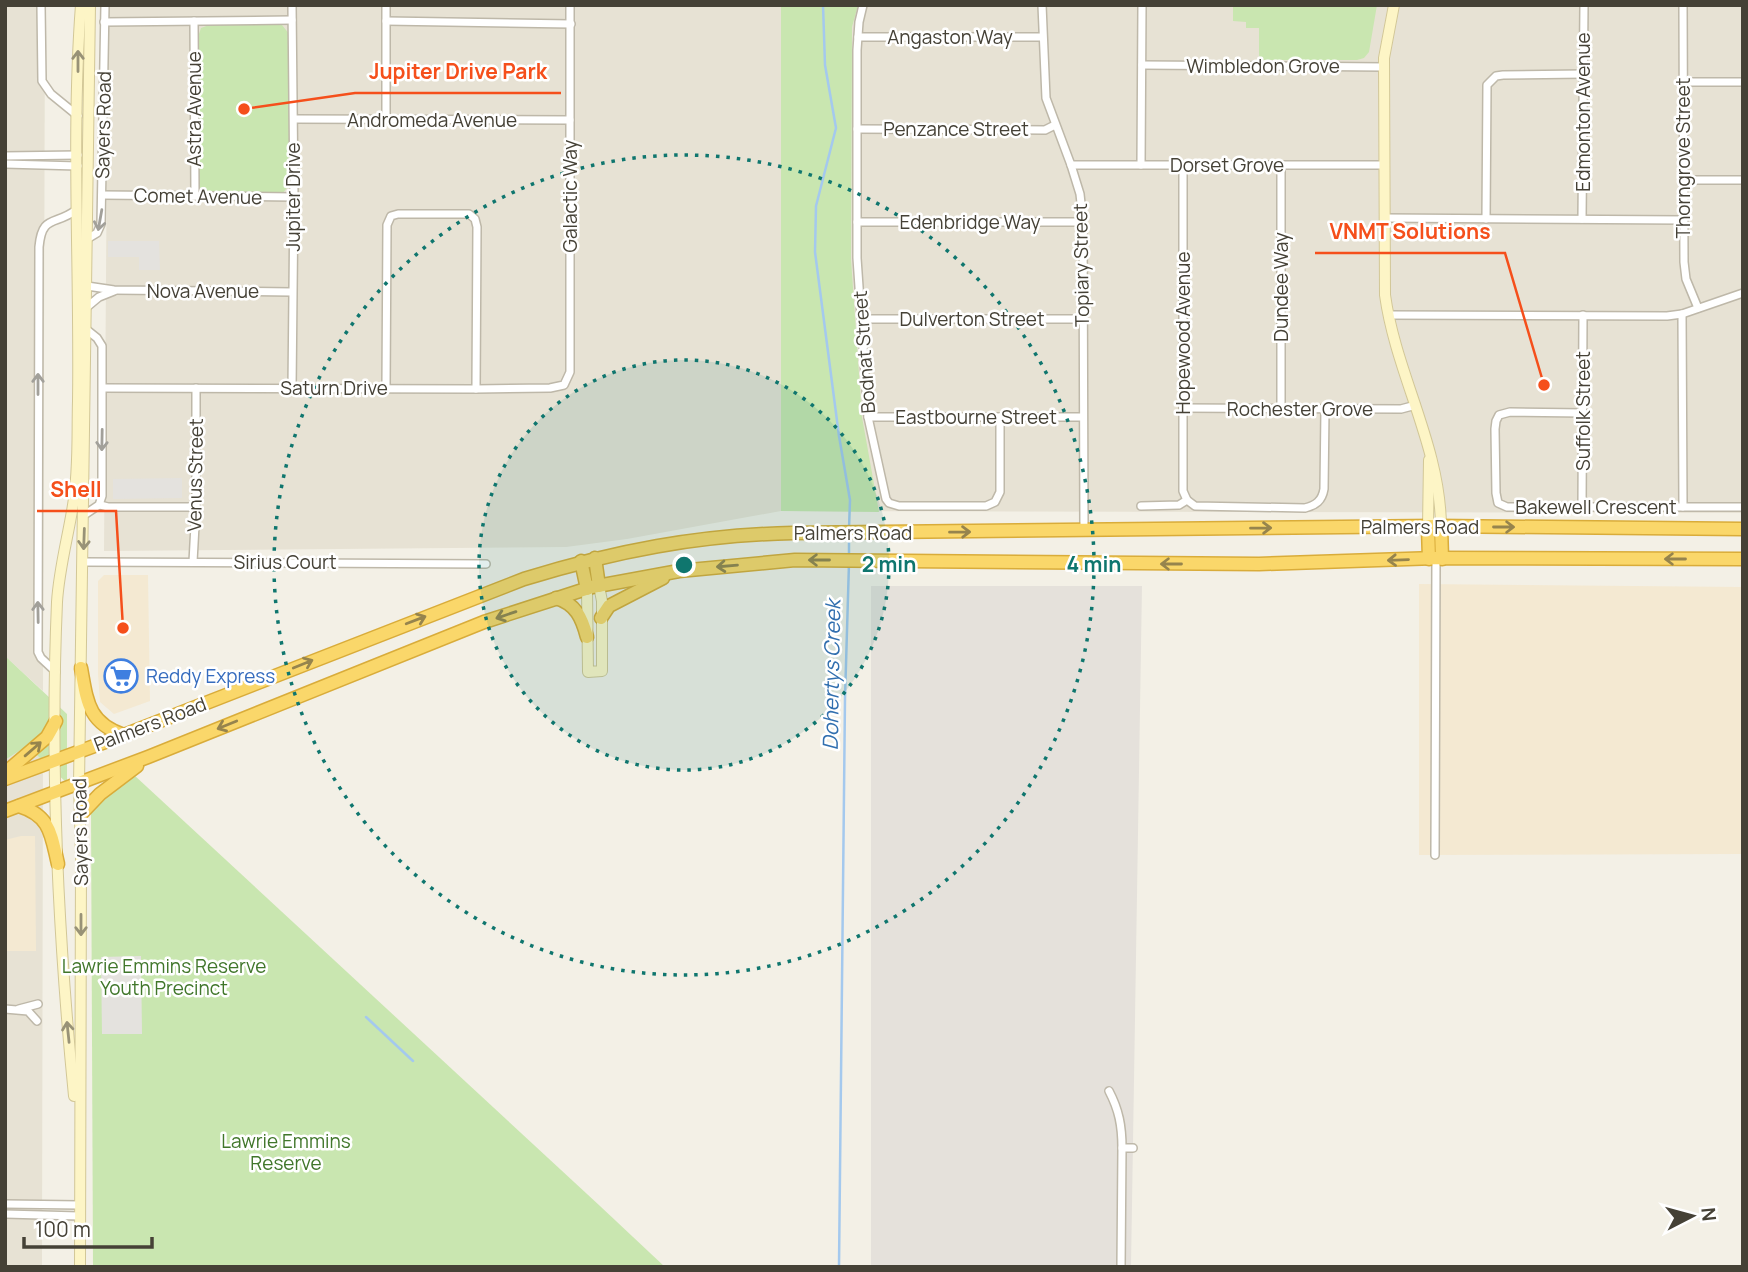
<svg xmlns="http://www.w3.org/2000/svg" width="1748" height="1272" font-family="Manrope,sans-serif">
  <style>
    .residential { fill: #e7e2d4 }
    .commercial { fill: #f4e9d2 }
    .industrial { fill: #e5e1db }
    .green { fill: #c9e6b0 }
    .parking { fill: #e4e2de }
    .lines { fill: none; stroke-linecap: round; stroke-linejoin: round }
    .stream { stroke: #a4c9ee; stroke-width: 2.5 }
    .street-casing { stroke: #beb8a9; stroke-width: 10 }
    .secondary-casing { stroke: #d2c797; stroke-width: 12 }
    .highway-casing { stroke: #d9ac3a; stroke-width: 15 }
    .street { stroke: #fff; stroke-width: 7 }
    .secondary { stroke: #fdf5c6; stroke-width: 10 }
    .highway { stroke: #fad76a; stroke-width: 12 }
    .oneway { stroke: #989277 }
    .oneway2 { stroke: #a2a09a }
    .oneway3 { stroke: #96844d }
    .ring { fill: none; stroke: #0f766e; stroke-width: 3.5; stroke-dasharray: 3.5 7 }
    .labels { text-anchor: middle; stroke-width: 5; stroke-linejoin: round; paint-order: stroke }
    .street-label { font-size: 19px; fill: #454136; stroke: #fff }
    .shop-label { font-size: 19px; fill: #366cbe; stroke: #fff; text-anchor: start }
    .park-label { font-size: 19px; fill: #40762a; stroke: #fff }
    .water-label { font-size: 21px; font-style: italic; fill: #316faf; stroke: #fff }
    .centre { fill: #0f766e; stroke: #fff; stroke-width: 3.5 }
    .ring-label { font-size: 21px; text-anchor: middle; font-weight: bold; fill: #0f766e; stroke: #fff; stroke-width: 5; stroke-linejoin: round; paint-order: stroke }
    .leader { fill: none; stroke: #f54f1b; stroke-width: 2.5 }
    .callout-dot { fill: #f54f1b; stroke: #fff; stroke-width: 2.5 }
    .callout-label { font-size: 21px; text-anchor: middle; font-weight: bold; fill: #f54f1b; stroke: #fff; stroke-width: 5; stroke-linejoin: round; paint-order: stroke }
  </style>
  <rect width="100%" height="100%" fill="#f3f0e6"/>
  <g class="residential">
    <path d="M5,5h40l-2,686 -38,-35z"/>
    <path d="M108,5h1635v508l-962,-2 -154,28 -61,8 -462,4z"/>
    <path d="M27,746l16,15 -1,506h-37v-507z"/>
  </g>
  <g class="commercial">
    <path d="M104,575h44l2,126 -36,13 -14,-12 -2,-28v-93z"/>
    <path d="M1419,584l324,3v267l-324,1z"/>
    <path d="M21,836h14l1,115h-31v-111z"/>
  </g>
  <path class="industrial" d="M871,586h271l-11,681h-260z"/>
  <g class="green">
    <path d="M781,5h77l-6,22 -1,232 11,158 17,95 -98,-1z"/>
    <path d="M1233,5h144l-8,47 -5,6 -7,2h-94l-4,-4v-28h-13v-6l-13,-1z"/>
    <path d="M209,25h73l8,10 -1,150 -6,8h-81l-4,-8v-148l3,-9z"/>
    <path d="M5,656l62,58v69l-40,-37 -22,14z"/>
    <path d="M134,775l466,431 65,61h-572l-2,-456 31,-29z"/>
  </g>
  <g class="parking">
    <path d="M108,241h51l1,29h-21v-13h-31z"/>
    <path d="M182,478v20l-69,1v-20z"/>
    <path d="M141,956l1,78h-40l-1,-77z"/>
  </g>
  <g class="lines">
    <g class="stream">
      <path d="M823,5l2,60 11,63 -20,78 -1,46 24,184 11,64 -1,29"/>
      <path d="M849,535v22"/>
      <path d="M366,1017l47,44"/>
      <path d="M839,1267l6,-569 4,-135"/>
    </g>
    <defs>
      <g id="street">
        <path d="M41,5l1,76 9,13 27,22"/>
        <path d="M292,5l2,192 -2,191"/>
        <path d="M863,5l-4,17 -2,28v208l11,159 18,82 3,4 10,3h87l9,-4 5,-10v-75"/>
        <path d="M1042,5l4,93 25,67 9,29 3,28 1,308"/>
        <path d="M1683,5l1,257 2,17 12,29"/>
        <path d="M194,21l1,175"/>
        <path d="M386,21l185,3"/>
        <path d="M104,22l188,-2"/>
        <path d="M858,37h184"/>
        <path d="M1142,65l242,2"/>
        <path d="M1683,82h60"/>
        <path d="M294,119l276,1"/>
        <path d="M386,119v-114"/>
        <path d="M857,129l188,1 10,-5"/>
        <path d="M5,156l73,-1"/>
        <path d="M5,164l73,2"/>
        <path d="M1071,165h313"/>
        <path d="M1141,165l1,-160"/>
        <path d="M1183,165v326l4,9"/>
        <path d="M1281,166v243"/>
        <path d="M1683,180h60"/>
        <path d="M102,195l192,2"/>
        <path d="M1384,218l299,2"/>
        <path d="M1486,219l1,-134 9,-9 7,-1 81,-1"/>
        <path d="M1582,219l2,-214"/>
        <path d="M857,222h226"/>
        <path d="M87,239l10,-6 4,-9 4,-219"/>
        <path d="M87,286l27,4 178,2"/>
        <path d="M87,307l12,-10 15,-6"/>
        <path d="M1682,314l1,193"/>
        <path d="M1388,315l279,1 15,-2 61,-21"/>
        <path d="M861,319h222"/>
        <path d="M103,388l373,1 74,-1 14,-3 6,-13v-367"/>
        <path d="M386,388l1,-163 4,-9 7,-2h71l6,5 2,8 -1,162"/>
        <path d="M1183,408l218,1 15,-4"/>
        <path d="M1583,413l-73,-1 -11,3 -3,6 -1,8 1,64 2,10 9,4h236"/>
        <path d="M868,417h215"/>
        <path d="M100,505l8,2h88"/>
        <path d="M1141,506l38,-1 8,-5 8,6 110,2c11,-3 17,-7 19,-19l1,-79"/>
        <path d="M1582,507l1,-192"/>
        <path d="M84,515l15,-10 3,-9v-150l-5,-8 -10,-8"/>
        <path d="M83,562l403,2"/>
        <path d="M193,562l3,-55v-119"/>
        <path d="M56,672l-15,-14 -3,-6 1,-405c3,-33 16,-21 37,-37"/>
        <path d="M1435,855l1,-297"/>
        <path d="M5,1009l23,2 9,10"/>
        <path d="M19,1009l19,-5"/>
        <path d="M1109,1091c10,19 13,35 13,57h11"/>
        <path d="M5,1204l74,1"/>
        <path d="M5,1214l74,2"/>
        <path d="M1121,1267l1,-119"/>
      </g>
      <g id="secondary">
        <path d="M1394,5l-10,53 1,237c11,79 55,150 56,231"/>
        <path d="M1428,527l1,-67"/>
        <path d="M587,589l1,83 14,-1v-70l-3,-15"/>
        <path d="M74,1096c-16,-162 -24,-331 -17,-494 2,-33 11,-65 16,-97 6,-34 4,-71 5,-104 2,-132 -7,-264 3,-396"/>
        <path d="M80,1267l1,-410 -2,-73 11,-779"/>
      </g>
      <g id="highway">
        <path d="M1441,526l1,33"/>
        <path d="M1428,527l1,32"/>
        <path d="M595,558l4,28"/>
        <path d="M581,561l6,28"/>
        <path d="M556,598c20,6 26,20 31,39"/>
        <path d="M601,618l8,-12 54,-28"/>
        <path d="M81,668c6,33 7,55 43,67"/>
        <path d="M5,773l42,-36 9,-16"/>
        <path d="M5,779l119,-44 400,-156c91,-28 174,-44 269,-46l643,-7 307,3"/>
        <path d="M19,806c32,10 32,29 39,58"/>
        <path d="M5,811l143,-54 336,-135 108,-35 87,-16 116,-11 464,4 177,-6 307,1"/>
        <path d="M80,815l20,-21 37,-28"/>
      </g>
    </defs>
    <use href="#street" class="street-casing"/>
    <use href="#secondary" class="secondary-casing"/>
    <use href="#highway" class="highway-casing"/>
    <use href="#street" class="street"/>
    <use href="#secondary" class="secondary"/>
    <use href="#highway" class="highway"/>
  </g>
  <defs><path id="oneway-shaft" d="M-6 0H5M1.5-3L5.5 0L1.5 3" fill="none" stroke-width="1.6" stroke-linecap="round" stroke-linejoin="round" transform="scale(1.75)"/></defs>
  <g class="oneway">
    <use href="#oneway-shaft" transform="translate(78 61) rotate(-90)"/>
    <use href="#oneway-shaft" transform="translate(84 539) rotate(92)"/>
    <use href="#oneway-shaft" transform="translate(81 925) rotate(90)"/>
    <use href="#oneway-shaft" transform="translate(68 1032) rotate(-96)"/>
  </g>
  <g class="oneway2">
    <use href="#oneway-shaft" transform="translate(100 220) rotate(100)"/>
    <use href="#oneway-shaft" transform="translate(38 384) rotate(-90)"/>
    <use href="#oneway-shaft" transform="translate(102 440) rotate(91)"/>
    <use href="#oneway-shaft" transform="translate(38 612) rotate(-91)"/>
  </g>
  <g class="oneway3">
    <use href="#oneway-shaft" transform="translate(1504 527)"/>
    <use href="#oneway-shaft" transform="translate(1261 528) rotate(-1)"/>
    <use href="#oneway-shaft" transform="translate(960 532) rotate(-1)"/>
    <use href="#oneway-shaft" transform="translate(1675 559) rotate(-180)"/>
    <use href="#oneway-shaft" transform="translate(819 560) rotate(180)"/>
    <use href="#oneway-shaft" transform="translate(1398 560) rotate(178)"/>
    <use href="#oneway-shaft" transform="translate(1171 564) rotate(-180)"/>
    <use href="#oneway-shaft" transform="translate(727 566) rotate(175)"/>
    <use href="#oneway-shaft" transform="translate(506 615) rotate(161)"/>
    <use href="#oneway-shaft" transform="translate(416 620) rotate(-21)"/>
    <use href="#oneway-shaft" transform="translate(303 664) rotate(-22)"/>
    <use href="#oneway-shaft" transform="translate(227 725) rotate(158)"/>
    <use href="#oneway-shaft" transform="translate(33 749) rotate(-41)"/>
  </g>
  <circle cx="684" cy="565" r="205" fill="#0f766e" fill-opacity=".12"/>
  <g class="ring">
    <circle cx="684" cy="565" r="205"/>
    <circle cx="684" cy="565" r="410"/>
  </g>
  <defs>
    <symbol id="supermarket-ring" viewBox="-11 -11 22 22"><circle r="9.5" fill="#fff" stroke="#3f7fe0" stroke-width="1.5"/><path d="M-6-5.5h2.5l.6 2H6L4.5 2H-2.5L-4.4-4H-6ZM-1.5 3.2a1.3 1.3 0 1 0 .1 0ZM3 3.2a1.3 1.3 0 1 0 .1 0Z" fill="#3f7fe0"/></symbol>
  </defs>
  <g fill-rule="evenodd">
    <use href="#supermarket-ring" x="102" y="657" width="38" height="38"/>
  </g>
  <g class="labels">
    <g class="street-label">
      <text x="950" y="44">Angaston Way</text>
      <text x="1263" y="73">Wimbledon Grove</text>
      <text transform="translate(194 109) rotate(-90)" y="7">Astra Avenue</text>
      <text transform="translate(1583 112) rotate(-90)" y="7">Edmonton Avenue</text>
      <text x="432" y="127">Andromeda Avenue</text>
      <text transform="translate(103 125) rotate(-89)" y="7">Sayers Road</text>
      <text x="956" y="136">Penzance Street</text>
      <text transform="translate(1683 158) rotate(-90)" y="7">Thorngrove Street</text>
      <text x="1227" y="172">Dorset Grove</text>
      <text transform="translate(198 196) rotate(1)" y="7">Comet Avenue</text>
      <text transform="translate(570 196) rotate(-90)" y="7">Galactic Way</text>
      <text transform="translate(293 197) rotate(-90)" y="7">Jupiter Drive</text>
      <text x="970" y="229">Edenbridge Way</text>
      <text transform="translate(1081 265) rotate(-91)" y="7">Topiary Street</text>
      <text transform="translate(1281 287) rotate(-90)" y="7">Dundee Way</text>
      <text x="203" y="298">Nova Avenue</text>
      <text x="972" y="326">Dulverton Street</text>
      <text transform="translate(1183 333) rotate(-90)" y="7">Hopewood Avenue</text>
      <text transform="translate(864 352) rotate(-94)" y="7">Bodnat Street</text>
      <text x="334" y="395">Saturn Drive</text>
      <text x="1300" y="416">Rochester Grove</text>
      <text transform="translate(1583 411) rotate(-90)" y="7">Suffolk Street</text>
      <text x="976" y="424">Eastbourne Street</text>
      <text transform="translate(195 475) rotate(-89)" y="7">Venus Street</text>
      <text x="1596" y="514">Bakewell Crescent</text>
      <text x="1420" y="534">Palmers Road</text>
      <text x="853" y="540">Palmers Road</text>
      <text x="285" y="569">Sirius Court</text>
      <text transform="translate(150 724) rotate(-21)" y="7">Palmers Road</text>
      <text transform="translate(80 832) rotate(-91)" y="7">Sayers Road</text>
    </g>
    <g class="shop-label">
      <text x="146" y="683">Reddy Express</text>
    </g>
    <g class="park-label">
      <text x="164" y="973">Lawrie Emmins Reserve<tspan x="164" dy="22">Youth Precinct</tspan></text>
      <text x="286" y="1148">Lawrie Emmins<tspan x="286" dy="22">Reserve</tspan></text>
    </g>
    <g class="water-label">
      <text transform="translate(832 675) rotate(-89)" y="7">Dohertys Creek</text>
    </g>
  </g>
  <circle cx="684" cy="565" r="10" class="centre"/>
  <g class="ring-label">
    <text x="889" y="572">2 min</text>
    <text x="1094" y="572">4 min</text>
  </g>
  <path class="leader" d="M244 109L355 93H561M1544 385L1505 253H1315M123 628L116 511H37"/>
  <g class="callout-dot">
    <circle cx="244" cy="109" r="7"/>
    <circle cx="1544" cy="385" r="7"/>
    <circle cx="123" cy="628" r="7"/>
  </g>
  <g class="callout-label">
    <text x="458" y="79">Jupiter Drive Park</text>
    <text x="1410" y="239">VNMT Solutions</text>
    <text x="76" y="497">Shell</text>
  </g>
  <rect width="1748" height="1272" fill="none" stroke="#454136" stroke-width="14"/>
  <g transform="translate(1692 1216) rotate(84)" stroke="#ffffff" stroke-width="5" paint-order="stroke">
  <path d="M0-5L12 26L0 18L-12 26Z" fill="#454136"/>
  <text y="-10" font-size="19" font-weight="bold" text-anchor="middle" fill="#454136">N</text>
  </g>
  <path d="M24 1237v10h128v-10" fill="none" stroke="#454136" stroke-width="3.5"/>
  <text x="35" y="1237" font-size="21" fill="#454136" stroke="#ffffff" stroke-width="5" paint-order="stroke">100 m</text>
</svg>
